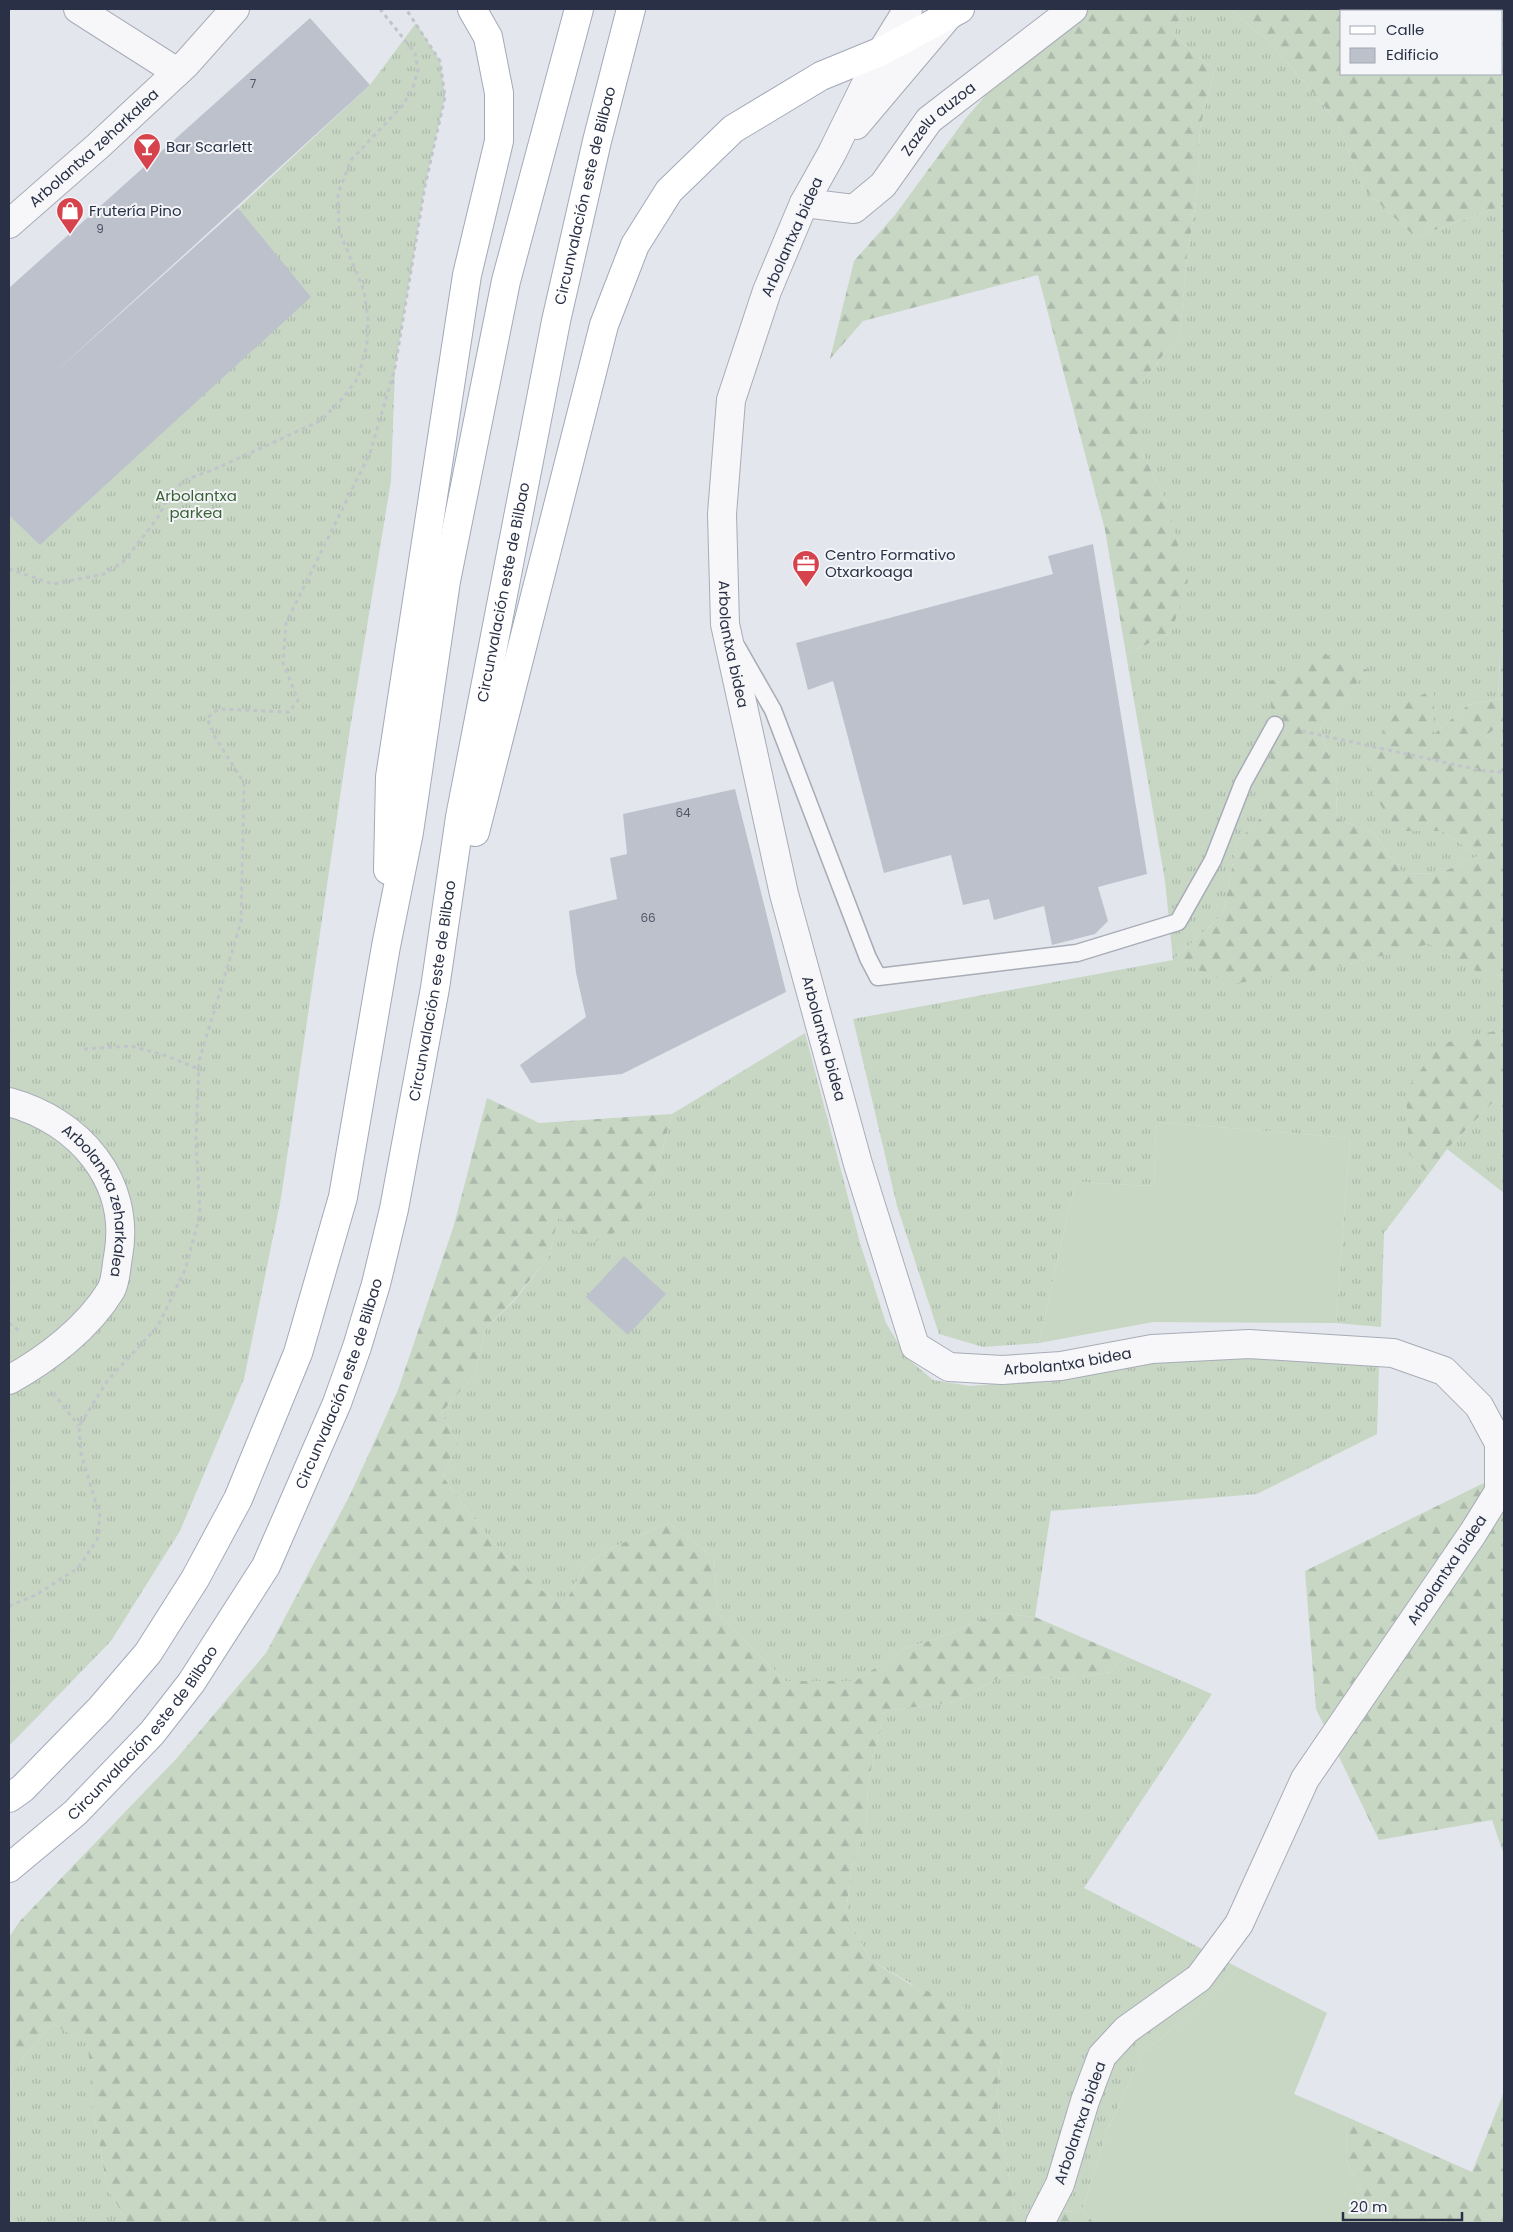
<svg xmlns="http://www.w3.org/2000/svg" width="1513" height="2232" font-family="Poppins,sans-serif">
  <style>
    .grass { fill: url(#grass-tufts) }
    .forest { fill: url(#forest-firs); fill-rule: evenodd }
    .garden { fill: #c7d7c4 }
    .building { fill: #bdc1cc }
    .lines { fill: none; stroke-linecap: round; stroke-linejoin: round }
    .service-casing { stroke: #a8acb7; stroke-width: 19 }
    .minor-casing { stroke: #a8acb7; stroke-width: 30 }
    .primary-casing { stroke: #a2a9b9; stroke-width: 30 }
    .path { stroke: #c2c4cb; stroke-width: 3; stroke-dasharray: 4 4; stroke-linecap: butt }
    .service { stroke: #f7f7fa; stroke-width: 16 }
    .minor { stroke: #f7f7fa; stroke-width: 28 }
    .primary { stroke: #fff; stroke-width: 28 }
    .labels { text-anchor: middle; stroke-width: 4; stroke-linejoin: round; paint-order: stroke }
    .number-label { font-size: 12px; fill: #4f5568 }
    .street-label { font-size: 15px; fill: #2a3146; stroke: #f4f5f9 }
    .poi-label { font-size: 15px; fill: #2a3146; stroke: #f4f5f9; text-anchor: start }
    .park-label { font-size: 15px; fill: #3a6236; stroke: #f4f5f9 }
  </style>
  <defs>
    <pattern id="grass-tufts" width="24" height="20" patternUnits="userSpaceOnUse" patternTransform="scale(1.25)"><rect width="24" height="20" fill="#c7d7c4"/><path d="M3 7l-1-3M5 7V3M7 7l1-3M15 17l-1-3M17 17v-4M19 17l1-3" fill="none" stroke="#abb9aa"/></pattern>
    <pattern id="forest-firs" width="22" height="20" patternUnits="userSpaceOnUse" patternTransform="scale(1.25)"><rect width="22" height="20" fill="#c7d7c4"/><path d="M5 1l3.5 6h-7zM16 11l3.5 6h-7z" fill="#abb9aa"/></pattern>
  </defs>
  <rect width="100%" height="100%" fill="#e3e6ec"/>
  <g class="grass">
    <path d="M1183,9h46l40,32 68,80 25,66 53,50 82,-29 7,-6v446l-4,8 -2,43 -30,6 -34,29 -1,-45 -34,142h43l37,25 -39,17 -37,1 -29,-41 -38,-15 1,-36 -17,-55 47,-56 -94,59 -4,43v36l-32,33 -14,72 -50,46 176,4 80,-21 54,31 21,2v65l-9,-10 -86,123 19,21 -44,58 -3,94 -45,-4 14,-185 -194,-16 -2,64 -79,-4 -36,161 -56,4 -44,-13 -42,-128 -44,-187 320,-59 -8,-79 -39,-227 45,-21 -4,-130 -26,-53v-66l39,-51 7,-77 10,-60 3,-68 14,-57 -40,-36z"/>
    <path d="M416,23l24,38 5,36 -20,89 -30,182 -4,113 -41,248 -69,469 -37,181 -64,152 -69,110 -102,105v-1324l361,-337z"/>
    <path d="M1504,722v18l-20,-4z"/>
    <path d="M805,1033l55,210 26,80 21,35 26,22 37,6 72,-6 109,-19 99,-3 129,7 -2,69 -120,60 -206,17 -16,106 -40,-4 -47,22 -42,13 -51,33h-70l-67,-68 -4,-55 -45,-35 -49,21 -35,21 -22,42 -34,-27 -45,-48 -41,-55 15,-35 -17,-29 34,-39 11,-46 29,-28 35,-45 8,-39 91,-17 23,-85z"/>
    <path d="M1504,1091v102l-57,-44z"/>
    <path d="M1125,1656l87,38 -128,194 155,80 -41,39 -56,47 -36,79 -24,78 -66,2 -9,-46 -10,-68 5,-53 -92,-63 -40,-23 -24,-46 5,-45 15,-40 2,-46 16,-72 71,-9 49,-27 64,4 43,-7z"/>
    <path d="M53,2024l36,20 3,58 15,86 21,35h-119v-136l14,-30z"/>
  </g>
  <g class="forest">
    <path d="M1060,9h123l-9,26 40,36 -14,57 -3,68 -10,60 -7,77 -39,51v66l26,53 21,78 -17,52 -45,21 -21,-124 -67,-255 -175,46 -33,38 24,-98 41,-46 71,-97z"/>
    <path d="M1229,9h275v193l-7,6 -82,29 -53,-50 -25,-66 -68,-80zM1342,11h160v63h-160z"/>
    <path d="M1504,648v74l-19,14 19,4v236l-21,-1 -54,-31 -80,20 -116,20 -60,-24 50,-46 14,-72 32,-33v-36l4,-43 -4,-48 52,-29 47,17 -48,57 17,55 -1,36 38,15 29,41 37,-1 39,-17 -37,-25h-43l-27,-38 -2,-39 30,-47 34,-19v46l34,-29 30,-6 2,-43z"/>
    <path d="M1495,1031l9,10v50l-57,58 -19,26 -19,-21 -3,-64 34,-46z"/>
    <path d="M487,1098l52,25 133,-9 -23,85 -22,28 -35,16 -34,-26 -8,38 -36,45 -28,28 -11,46 -34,39 17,29 -15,35 41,55 45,48 34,27 22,-42 35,-21 49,-21 45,35 4,55 67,68h70l51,-33 42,-13 47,-22 40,4 90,39 -14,16 -43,7 -64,-4 -49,27 -71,9 -16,72 -2,46 -15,40 -5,45 24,46 40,24 52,21 40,41 -5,53 10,68 9,46 66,-2 13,12h-967l-21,-35 -15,-86 -4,-58 -35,-20 -30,33 -14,30v-150l11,-16 157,-163 89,-105 84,-158 48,-105 56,-165z"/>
    <path d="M1504,1473v382l-12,-35 -113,20 -63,-131 -11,-138z"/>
    <path d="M1504,2092v131h-127l-31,-63 1,-43 125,55z"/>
  </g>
  <g class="garden">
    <path d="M1156,1122l194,16 -14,185 -183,-1 -114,21 36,-161 79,4z"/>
    <path d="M1239,1968l88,45 -33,81 53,23 -1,43 31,63h-282l-13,-12 24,-78 36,-79 56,-47z"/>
  </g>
  <g class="building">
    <path d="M310,18l60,67 -318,290 186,-167 73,89 -271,248 -31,-30v-227z"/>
    <path d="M1093,544l54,330 -49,13 10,34 -13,13 -43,11 -8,-39 -50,14 -5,-21 -26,6 -12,-50 -67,18 -51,-192 -25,9 -12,-47 257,-69 -5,-18z"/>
    <path d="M735,789l51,203 -164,82 -91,9 -11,-18 66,-48 -10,-44 -7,-62 48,-12 -7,-41 17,-4 -4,-40z"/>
    <path d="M624,1256l42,38 -38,41 -42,-38z"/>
  </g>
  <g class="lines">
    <defs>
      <path id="service" d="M737,647l36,63 95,248 10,19 199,-24 101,-31 35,-62 30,-77 32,-58"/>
      <g id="minor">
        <path d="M78,9l99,63"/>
        <path id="s1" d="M908,9l-26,42 -50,102 -28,50 -37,88 -36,109 -9,114 3,110 59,270 74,270 57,182 34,21 53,3 59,-4 91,-17 97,-5 144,9 51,18 35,35 20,37v48l-26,42 -168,246 -66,145 -40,54 -73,52 -24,26 -17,45 -25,83 -20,39"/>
        <path d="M856,125l93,-110"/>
        <path id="s2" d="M804,203l50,6 29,-24 46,-65 144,-111"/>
        <path id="s3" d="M9,224l89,-78 88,-82 49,-55"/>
        <path id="s4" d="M9,1102c70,19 123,79 109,155 -2,10 -2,24 -7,33 -23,38 -64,69 -102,90"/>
      </g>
      <g id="primary">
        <path d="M475,832l129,-507 31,-80 34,-54 64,-62 88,-53 61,-25 78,-42"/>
        <path d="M388,870l2,-93 77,-502 32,-134v-48l-11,-56 -16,-28"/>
        <path d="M9,1798l14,-10 77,-79 48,-56 47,-74 43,-80 60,-146 45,-156 43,-251 23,-114 37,-251 60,-300 73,-272"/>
        <path id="s5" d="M9,1868l66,-55 77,-80 39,-50 75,-117 71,-163 20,-56 19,-63 18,-75 41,-221 25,-171 96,-496 41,-180 34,-132"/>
      </g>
    </defs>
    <use href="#service" class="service-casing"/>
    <use href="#minor" class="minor-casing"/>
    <use href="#primary" class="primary-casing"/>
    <g class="path">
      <path d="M9,569l44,15 51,-10 19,-12 34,-43 14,-27 16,-13 28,-10 105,-48 22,-22 16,-21 9,-33 1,-26 -4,-28 -25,-61 -1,-36 13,-34 52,-55 10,-18 5,-17 -3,-17 -35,-44"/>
      <path d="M1302,731l182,40 20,1"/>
      <path d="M84,1049l47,-3 36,10 32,13"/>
      <path d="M9,1323l8,6 2,4"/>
      <path d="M53,1393l26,33"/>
      <path d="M9,1606l27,-11 42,-27 19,-28 3,-24 -19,-62 -2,-28 29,-46 50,-54 27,-56 15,-55 -4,-75 3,-79 42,-139 3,-139 -29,-46 -8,-19 12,-9 70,3 9,-12 -15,-37 3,-40 84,-170 13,-44 12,-41 30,-182 20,-89 -5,-36 -34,-52"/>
    </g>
    <use href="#service" class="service"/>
    <use href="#minor" class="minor"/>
    <use href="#primary" class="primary"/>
  </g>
  <defs>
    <symbol id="bar-pin" viewBox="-11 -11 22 30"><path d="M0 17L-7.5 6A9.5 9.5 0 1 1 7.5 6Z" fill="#d6434c" stroke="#f4f5f9"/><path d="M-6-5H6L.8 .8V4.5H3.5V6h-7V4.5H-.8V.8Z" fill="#fff"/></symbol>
    <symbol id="shop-pin" viewBox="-11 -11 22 30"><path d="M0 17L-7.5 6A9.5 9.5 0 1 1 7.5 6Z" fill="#d6434c" stroke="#f4f5f9"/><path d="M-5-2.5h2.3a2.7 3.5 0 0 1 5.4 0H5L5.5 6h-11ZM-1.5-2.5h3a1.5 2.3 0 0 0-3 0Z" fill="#fff"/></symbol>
    <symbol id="office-pin" viewBox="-11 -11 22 30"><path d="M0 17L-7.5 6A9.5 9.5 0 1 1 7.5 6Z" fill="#d6434c" stroke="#f4f5f9"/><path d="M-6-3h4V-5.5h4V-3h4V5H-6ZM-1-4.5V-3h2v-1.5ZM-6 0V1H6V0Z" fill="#fff"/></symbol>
  </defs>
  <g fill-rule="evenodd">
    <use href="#bar-pin" x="131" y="131" width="32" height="43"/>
    <use href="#shop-pin" x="54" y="195" width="32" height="43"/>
    <use href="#office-pin" x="790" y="548" width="32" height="43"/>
  </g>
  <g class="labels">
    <g class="number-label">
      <text x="253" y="88">7</text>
      <text x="100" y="233">9</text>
      <text x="683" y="817">64</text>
      <text x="648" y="922">66</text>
    </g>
    <g class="street-label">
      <text dy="5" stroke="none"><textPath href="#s2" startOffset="175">Zazelu auzoa</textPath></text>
      <text dy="5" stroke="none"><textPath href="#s3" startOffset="114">Arbolantxa zeharkalea</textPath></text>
      <text dy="5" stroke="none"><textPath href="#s5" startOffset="1811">Circunvalación este de Bilbao</textPath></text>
      <text transform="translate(792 237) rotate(-66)" y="5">Arbolantxa bidea</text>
      <text dy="5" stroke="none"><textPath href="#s5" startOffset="1406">Circunvalación este de Bilbao</textPath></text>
      <text dy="5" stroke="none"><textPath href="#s1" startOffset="676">Arbolantxa bidea</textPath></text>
      <text dy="5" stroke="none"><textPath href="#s5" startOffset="1001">Circunvalación este de Bilbao</textPath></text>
      <text dy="5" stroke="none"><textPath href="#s1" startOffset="1081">Arbolantxa bidea</textPath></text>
      <text dy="5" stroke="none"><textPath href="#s4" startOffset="145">Arbolantxa zeharkalea</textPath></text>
      <text dy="5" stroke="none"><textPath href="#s1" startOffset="1561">Arbolantxa bidea</textPath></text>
      <text dy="5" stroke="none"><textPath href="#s5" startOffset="596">Circunvalación este de Bilbao</textPath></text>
      <text transform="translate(1447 1570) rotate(-56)" y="5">Arbolantxa bidea</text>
      <text dy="5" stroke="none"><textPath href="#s5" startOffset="191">Circunvalación este de Bilbao</textPath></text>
      <text transform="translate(1080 2123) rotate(-71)" y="5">Arbolantxa bidea</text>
    </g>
    <g class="poi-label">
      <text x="166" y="152">Bar Scarlett</text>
      <text x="89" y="216">Frutería Pino</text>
      <text x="825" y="560">Centro Formativo<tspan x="825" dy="17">Otxarkoaga</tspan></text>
    </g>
    <g class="park-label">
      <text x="196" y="501">Arbolantxa<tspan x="196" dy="17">parkea</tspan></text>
    </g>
  </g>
  <rect width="1513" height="2232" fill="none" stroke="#2a3146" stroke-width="20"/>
  <rect x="1340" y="10" width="162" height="65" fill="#f4f5f9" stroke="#a3a7b1"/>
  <rect x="1350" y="26" width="25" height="8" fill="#ffffff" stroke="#a3a7b1"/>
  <text x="1386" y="35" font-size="15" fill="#2a3146">Calle</text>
  <rect x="1350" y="48" width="25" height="15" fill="#bdc1cc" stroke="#a3a7b1"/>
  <text x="1386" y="60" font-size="15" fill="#2a3146">Edificio</text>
  <path d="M1343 2212v8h119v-8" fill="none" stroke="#2a3146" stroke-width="2.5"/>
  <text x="1350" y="2212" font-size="15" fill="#2a3146" stroke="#f4f5f9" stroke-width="4" paint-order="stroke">20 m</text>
</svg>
